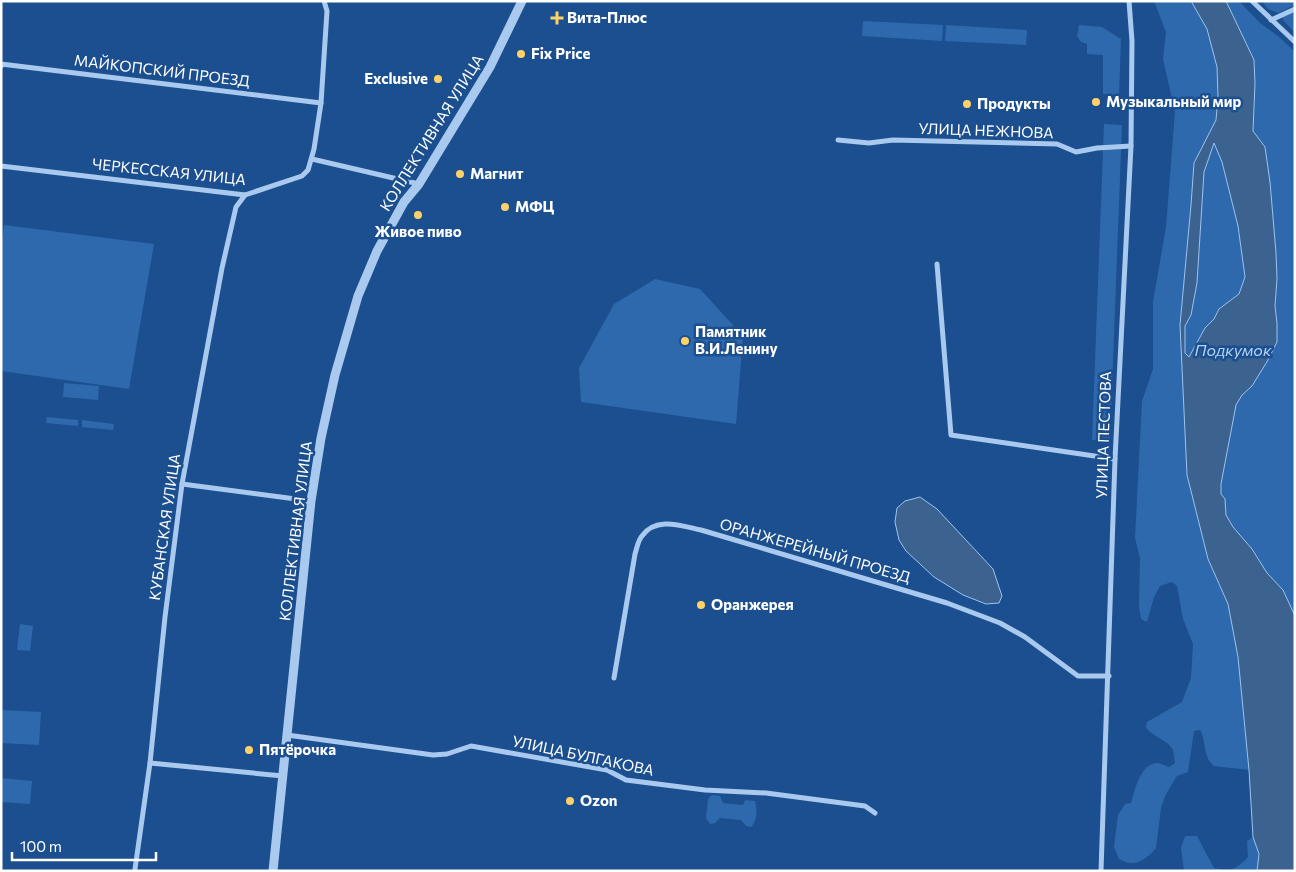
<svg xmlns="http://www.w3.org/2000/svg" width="1296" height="872" font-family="Commissioner,sans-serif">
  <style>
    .green { fill: #2e69ad }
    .water { fill: #3c6290; stroke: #9cc4f0; fill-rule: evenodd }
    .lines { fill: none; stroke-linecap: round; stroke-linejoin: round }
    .minor { stroke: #a9c9ee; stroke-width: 5 }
    .tertiary { stroke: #a9c9ee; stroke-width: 9 }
    .poi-dot { fill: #ffd166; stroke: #1b4f8f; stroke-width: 2 }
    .labels { text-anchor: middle; stroke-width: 5; stroke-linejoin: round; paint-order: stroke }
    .poi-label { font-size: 15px; font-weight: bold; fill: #fff; stroke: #1b4f8f; text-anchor: start }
    .street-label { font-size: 15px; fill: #fff; stroke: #1b4f8f }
    .water-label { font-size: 16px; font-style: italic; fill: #b5d3f5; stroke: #1b4f8f }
  </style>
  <rect width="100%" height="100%" fill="#1b4f8f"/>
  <g class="green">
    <path d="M1154,1h37l16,28 10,38 1,30 -2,23 -22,43 -3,42 -11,120 7,150 21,84 20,45 10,53 11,113 -35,-4c-12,-10 -7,-24 -14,-36l-6,1 -6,41 -11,4 -11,18 -5,14 -5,40c-4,6 -16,16 -25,15 -4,0 -8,-2 -12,-4l-5,-12 4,-32 7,-11 6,-1c4,-13 9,-39 26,-40 3,0 9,3 12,4l6,-4c-1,-4 -1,-9 -2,-13 -5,-10 -20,-13 -27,-22l1,-6 35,-20 9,-24 2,-34 -10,-25 -6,-33 -5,-4 -12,4 -6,11 -7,25 -6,-3 -2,-12 1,-49 -5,-20 7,-137 11,-32v-67l13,-75 9,-115 -12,-53 3,-27z"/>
    <path d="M1226,1h13l21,22 18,13 17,16v564l-12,-26 -16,-17 -15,-24 -19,-22 -7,-12v-9l-5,-12v-10l15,-79 6,-10 10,-9 25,-63 -2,-17 2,-27 -1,-26 -11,-106 -12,-16 2,-48 -1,-23z"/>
    <path d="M1262,1h33v4l-17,8 -10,-4z"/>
    <path d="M1295,12v21l-12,-13v-4z"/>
    <path d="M863,21l80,4 -1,16 -80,-5z"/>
    <path d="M946,25l81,5 -1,15 -81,-4z"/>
    <path d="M1079,25l23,2 19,12 -2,56 -16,-1v-39l-16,-1v-10l-6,-2 -4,-6z"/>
    <path d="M1104,124l18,1 -12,315h-18z"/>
    <path d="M1214,143l8,19 16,64 7,51 -6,17 -20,15 -5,10 -9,9 -16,29 -4,-4v-27l6,-11 6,-32 7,-111z"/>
    <path d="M4,225l150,19 -25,145 -128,-18v-124z"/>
    <path d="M655,279l45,10 43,47 -7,88 -155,-22 -2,-34 35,-64z"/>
    <path d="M64,383l35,3 -1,14 -35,-3z"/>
    <path d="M47,417l31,3v6l-32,-3z"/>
    <path d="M82,420l32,4 -1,6 -31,-3z"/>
    <path d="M20,624l13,2 -3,25 -13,-1z"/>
    <path d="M1,710l40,2 -2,33 -38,-2z"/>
    <path d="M1,778l31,3 -2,23 -29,-2z"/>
    <path d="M713,795l7,1 3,7 20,2 2,-5 10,1c2,8 3,19 -4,26l-5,-1 -5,-6 -21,-2 -5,5 -5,1 -4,-6 2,-18 2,-4z"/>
    <path d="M1185,836h12l17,32c16,4 22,2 34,-11l-1,-16 6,-4 6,17 -2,16 -1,1h-72l-3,-23z"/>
  </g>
  <g class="water">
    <path d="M1191,1h35l28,59 1,23 -2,48 12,16 5,35 6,71 1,26 -2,27 2,17v19l-9,18 -16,26 -10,9 -6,10 -15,79v10l4,5 1,16 7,12 19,22 15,24 16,17 12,26v255h-38l2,-17 -6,-17 -4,-67 -11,-113 -10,-53 -20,-45 -21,-84 -7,-150 11,-120 3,-42 22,-43 2,-23 -1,-30 -10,-38zM1214,143l8,19 16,64 7,51 -6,17 -20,15 -5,10 -9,9 -16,29 -4,-4v-27l6,-11 6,-32 7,-111z"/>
    <path d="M920,497l17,12 56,60 9,27 -3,7 -13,1 -23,-9 -29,-18 -28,-26 -7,-11 -4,-18 2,-14 8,-7z"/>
  </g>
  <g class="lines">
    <g class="minor">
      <path d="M1252,1l43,41"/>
      <path d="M1271,20l24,-11"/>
      <path d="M1,66v-2l320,39"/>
      <path d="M838,140l31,3 24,-3 164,4 19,8 21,-4 34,-2"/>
      <path d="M312,159l107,25"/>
      <path d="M1,166l244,29 57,-19 6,-6 6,-21 7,-46 6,-92 -3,-10"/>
      <path d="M937,264l14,171 164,24"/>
      <path d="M182,484l129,17"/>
      <path d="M614,678l21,-124c2,-6 3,-14 7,-18 14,-20 40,-10 59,-6l246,73 53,20 25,14 53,39h31"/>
      <path d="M287,735l146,20 14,-1 24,-8 136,24 19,10 79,10 61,3 99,13 10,7"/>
      <path d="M150,763l133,13"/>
      <path d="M135,869l15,-106 15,-146 17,-133 40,-216 14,-61 9,-12"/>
      <path d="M1101,871l14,-412 16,-313 1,-105 -3,-40"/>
    </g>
    <path class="tertiary" d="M273,871l38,-370 10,-63 14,-63 16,-55 7,-24 19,-45 27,-49 15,-18 71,-117 32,-66"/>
  </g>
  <g class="poi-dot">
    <path d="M554.5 10.5h5v5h5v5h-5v5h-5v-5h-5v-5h5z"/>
    <circle cx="521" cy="54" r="5"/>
    <circle cx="438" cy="79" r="5"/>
    <circle cx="1096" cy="102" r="5"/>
    <circle cx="967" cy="104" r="5"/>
    <circle cx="460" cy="174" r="5"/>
    <circle cx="505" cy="207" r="5"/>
    <circle cx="418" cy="215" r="5"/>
    <circle cx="685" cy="341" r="5"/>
    <circle cx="701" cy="605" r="5"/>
    <circle cx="249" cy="750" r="5"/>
    <circle cx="570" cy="801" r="5"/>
  </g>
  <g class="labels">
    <g class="poi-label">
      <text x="567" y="23">Вита-Плюс</text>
      <text x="531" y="59">Fix Price</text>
      <text x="428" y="84" text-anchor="end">Exclusive</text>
      <text x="1106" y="107">Музыкальный мир</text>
      <text x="977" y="109">Продукты</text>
      <text x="470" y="179">Магнит</text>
      <text x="515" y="212">МФЦ</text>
      <text x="418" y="237" text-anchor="middle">Живое пиво</text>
      <text x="695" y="337">Памятник<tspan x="695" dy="17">В.И.Ленину</tspan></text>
      <text x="711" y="610">Оранжерея</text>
      <text x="259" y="755">Пятёрочка</text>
      <text x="580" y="806">Ozon</text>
    </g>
    <g class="street-label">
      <text transform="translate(162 71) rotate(7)" y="5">МАЙКОПСКИЙ ПРОЕЗД</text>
      <text transform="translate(986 131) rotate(2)" y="5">УЛИЦА НЕЖНОВА</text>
      <text transform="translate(432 133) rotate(-58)" y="5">КОЛЛЕКТИВНАЯ УЛИЦА</text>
      <text transform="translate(169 172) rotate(6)" y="5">ЧЕРКЕССКАЯ УЛИЦА</text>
      <text transform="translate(1104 435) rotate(-88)" y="5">УЛИЦА ПЕСТОВА</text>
      <text transform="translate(165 527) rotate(-82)" y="5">КУБАНСКАЯ УЛИЦА</text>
      <text transform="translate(296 531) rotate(-83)" y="5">КОЛЛЕКТИВНАЯ УЛИЦА</text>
      <text transform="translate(815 551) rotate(16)" y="5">ОРАНЖЕРЕЙНЫЙ ПРОЕЗД</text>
      <text transform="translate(583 756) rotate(12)" y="5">УЛИЦА БУЛГАКОВА</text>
    </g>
    <g class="water-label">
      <text x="1233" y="356">Подкумок</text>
    </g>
  </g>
  <rect width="1296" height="872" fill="none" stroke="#ffffff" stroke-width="5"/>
  <path d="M12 852v8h144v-8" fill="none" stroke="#ffffff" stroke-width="2.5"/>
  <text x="20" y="852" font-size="15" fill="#ffffff" stroke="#1b4f8f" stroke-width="4" paint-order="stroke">100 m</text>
</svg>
